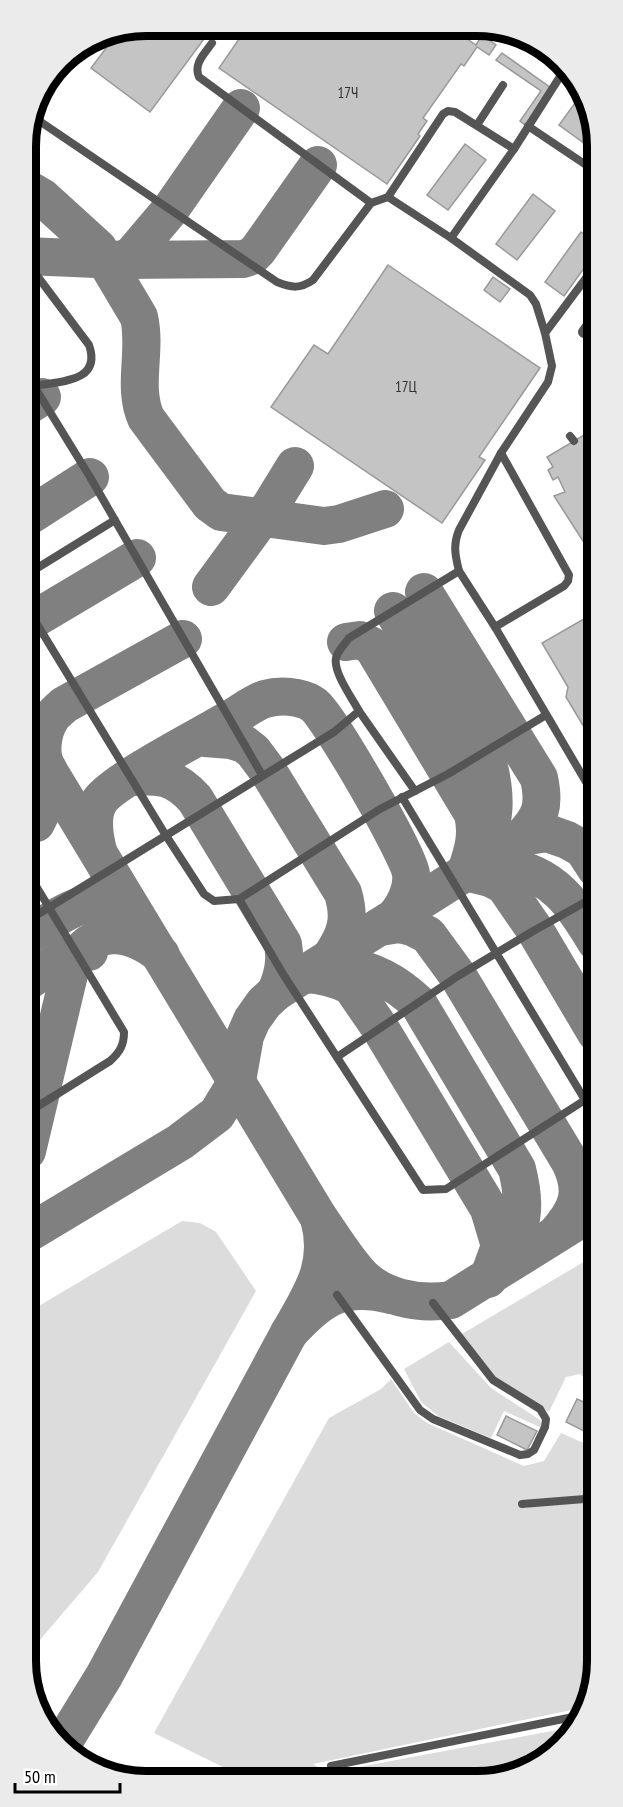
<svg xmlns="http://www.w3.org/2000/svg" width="623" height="1807" font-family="'PT Sans Narrow',sans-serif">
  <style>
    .green { fill: #dcdcdc }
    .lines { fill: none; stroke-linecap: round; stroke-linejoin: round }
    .taxiway { stroke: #808080; stroke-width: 38 }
    .building { fill: #c4c4c4; stroke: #999; stroke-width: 1.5 }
    .lane { stroke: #555; stroke-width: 8 }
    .street { stroke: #555; stroke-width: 12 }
    .labels { text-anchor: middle; stroke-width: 6; stroke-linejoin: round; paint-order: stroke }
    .number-label { font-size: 15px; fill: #313131 }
    .rim { fill: none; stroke: #000; stroke-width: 8 }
  </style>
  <rect width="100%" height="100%" fill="#fff"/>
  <g class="green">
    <path d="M182,1221l18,2 16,9 40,59 -158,281 -65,76 -5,-3 -1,-332z"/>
    <path d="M597,1254v135l-17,-15 -14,3 -17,35 -52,-33 -35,-45z"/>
    <path d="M449,1342l42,46 49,32 4,9 -40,-18 -13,27 -53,-22 -17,-14 -17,-33z"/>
    <path d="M391,1379l23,34 13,10 97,43 20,-5 17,-28 36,16v219l-16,40 -268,56 14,9 246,-46 -5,13 -67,39h-254l-93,-46 175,-315 52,-29z"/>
  </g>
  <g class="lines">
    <g class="taxiway">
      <path d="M26,188l17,10 55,50 41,69c8,34 -7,69 7,101l64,86 11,8 103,14 15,-2 46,-15"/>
      <path d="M26,256l94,4 11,-4 39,-46 71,-102"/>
      <path d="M120,260l123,-1 9,-3 6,-6 60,-85"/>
      <path d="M26,407l16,-10"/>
      <path d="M26,518l64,-41"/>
      <path d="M211,587l60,-82 24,-39"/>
      <path d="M424,592l115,186c6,28 2,39 -17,59"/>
      <path d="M26,624l111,-66"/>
      <path d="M346,642l14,-2 12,6 101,168c5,22 0,37 -7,58 26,-38 34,-59 23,-105l-96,-156"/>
      <path d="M27,735l292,483c12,17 24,37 38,53 22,27 62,34 94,29l146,-91"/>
      <path d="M205,738l26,2 13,4 9,7 15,20 75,122c8,27 3,42 -13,65"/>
      <path d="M48,769c-9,-13 -6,-36 2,-49 3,-6 9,-10 14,-15l119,-66"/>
      <path d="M130,777c30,-2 44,-1 65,22l88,145c3,18 0,31 -7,48"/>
      <path d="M36,823c9,-17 20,-42 7,-60"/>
      <path d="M98,851c-4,-16 -7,-35 1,-49 12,-20 102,-66 127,-81 12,-6 26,-18 39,-22 10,-3 23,-3 32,-1 5,1 13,4 17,7 16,13 95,150 97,169 2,16 -6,30 -15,42"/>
      <path d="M477,866c10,1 19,0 28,1 48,5 69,38 91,75"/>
      <path d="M466,872l24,6 14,7 31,45 61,103"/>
      <path d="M380,927l19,-3 13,3 16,8 30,41 112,186c15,31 7,48 -14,72"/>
      <path d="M27,936c28,-17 67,-50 100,-25 5,4 10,9 14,13"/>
      <path d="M343,965c30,5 52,17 75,38l99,166c13,52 1,69 -29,110l12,-33 -11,-37 -109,-181 -29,-42c-15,-8 -29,-11 -46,-12l20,-7z"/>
      <path d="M27,982l39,-27 23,-3"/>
      <path d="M27,1151l44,-185c22,-41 57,-37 90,-11"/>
      <path d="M319,1218c13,47 -7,75 -30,115 32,-35 53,-50 102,-38"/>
      <path d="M27,1234l153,-92 37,-28 20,-33 8,-45 7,-16 12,-17 12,-11 246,-155 25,-4 20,7 16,9 13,20"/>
      <path d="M61,1746l43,-70 185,-343"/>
    </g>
  </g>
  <g class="building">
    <path d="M146,26h40l18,13 -54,73 -59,-44 28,-37z"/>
    <path d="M248,26l203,2 25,17 6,-10 14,10 -7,10 -12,-8 -13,19 -3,-2 -38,54 4,3 -9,13 2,2 -33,48 -168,-116z"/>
    <path d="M502,53l49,35 -26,37 -5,-4 21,-30 -45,-31z"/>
    <path d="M575,103l16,12 4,7v29l-36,-26z"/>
    <path d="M465,144l21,16 -38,50 -21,-15z"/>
    <path d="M533,194l22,17 -38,49 -21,-16z"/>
    <path d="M581,232l14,10v11l-31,43 -19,-14z"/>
    <path d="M388,265l152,103 -61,89 6,3 -43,63 -171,-116 43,-62 14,9z"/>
    <path d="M493,277l17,12 -10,13 -16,-12z"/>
    <path d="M596,428v106l-13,7 -29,-45 11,-4 -7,-15 -5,3 -5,-10 5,-3 -6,-10z"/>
    <path d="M596,612v135l-30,-50 2,-10 -26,-44z"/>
    <path d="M577,1399l20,9v12l-7,14 -24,-12z"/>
    <path d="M506,1416l31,15 -10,19 -30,-15z"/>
  </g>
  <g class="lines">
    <g class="lane">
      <path d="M212,43c-7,10 -19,21 -13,34l172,126"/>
      <path d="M32,116l245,166c15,6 23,7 36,-2l58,-77 17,-6 55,-83 5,-3 7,1 59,37"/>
      <path d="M477,125l26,-40"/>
      <path d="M528,126l67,45"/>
      <path d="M388,197l63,41 79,57 6,9 9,29 7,33 -4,16 -47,71 -42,77c-6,15 -4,25 0,41"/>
      <path d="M451,238l63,-89 47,-74 1,-8 -6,-7 -14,-10"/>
      <path d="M26,261l63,84c13,37 -28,36 -54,41"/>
      <path d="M545,333l50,-67"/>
      <path d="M26,373l64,104 172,298"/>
      <path d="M570,436l4,5"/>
      <path d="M26,575l89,-55"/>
      <path d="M26,606l139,228 39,60 10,7 25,-2 44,75 140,216 23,-1 150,-96"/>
      <path d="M495,627l69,-41 4,-5 1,-6 -68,-122"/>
      <path d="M359,711l56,80"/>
      <path d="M402,797l183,303"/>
      <path d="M27,871l97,161c0,13 -4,20 -14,29l-83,52"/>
      <path d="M239,899l141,-90 68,-35 98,-59"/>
      <path d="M27,921l307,-189 25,-21c-7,-13 -26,-39 -23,-53 2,-8 9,-14 13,-20l110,-67 36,56 101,172"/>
      <path d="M337,1057l121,-81 77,-46 61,-34"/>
      <path d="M337,1295l83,115 13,9 87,36 8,-1 6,-4 11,-23 1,-8 -6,-10 -47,-29 -60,-77"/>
      <path d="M522,1504l75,-6"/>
      <path d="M331,1766l247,-50"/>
    </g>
    <path class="street" d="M584,332l11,-15"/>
  </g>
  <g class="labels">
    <g class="number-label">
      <text x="348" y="98">17Ч</text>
      <text x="406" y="392">17Ц</text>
    </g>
  </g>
  <path d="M0 0H623V1807H0ZM146 36H477A110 110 0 0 1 587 146V1661A110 110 0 0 1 477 1771H146A110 110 0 0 1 36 1661V146A110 110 0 0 1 146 36Z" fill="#ebebeb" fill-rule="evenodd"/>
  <path class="rim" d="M146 36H477A110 110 0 0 1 587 146V1661A110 110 0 0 1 477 1771H146A110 110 0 0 1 36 1661V146A110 110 0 0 1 146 36Z"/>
  <path d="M15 1783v9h105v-9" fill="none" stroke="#000000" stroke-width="3"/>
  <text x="24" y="1783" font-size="18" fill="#000000" stroke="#ffffff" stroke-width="4.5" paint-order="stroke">50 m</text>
</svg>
